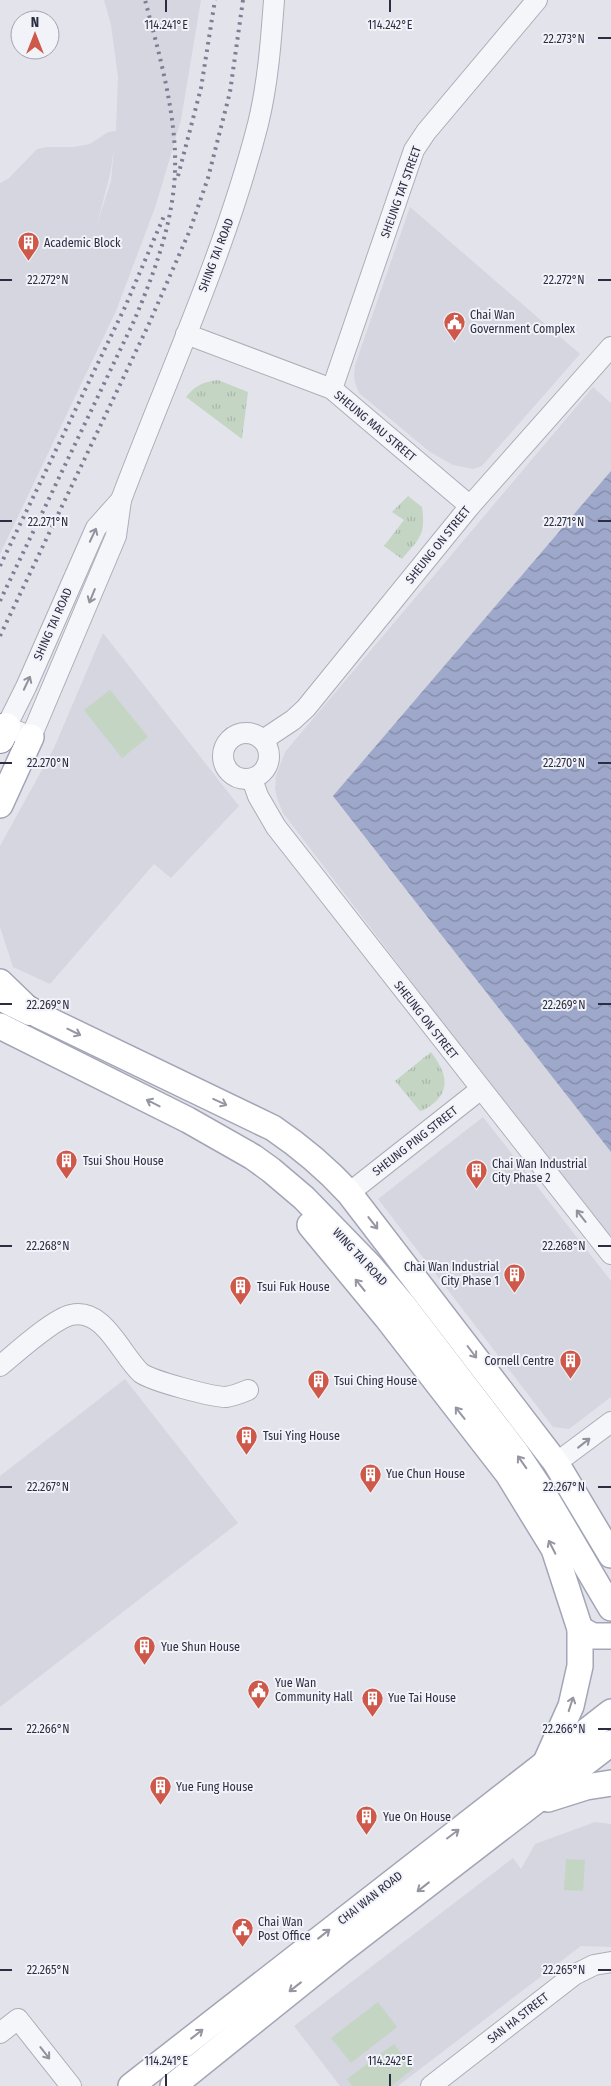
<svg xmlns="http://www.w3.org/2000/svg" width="611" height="2086" font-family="'Fira Sans Condensed',sans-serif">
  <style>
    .built { fill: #d5d6e0; fill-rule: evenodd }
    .grass { fill: url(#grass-tufts) }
    .pitch { fill: #c4d5c4 }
    .water { fill: url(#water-waves) }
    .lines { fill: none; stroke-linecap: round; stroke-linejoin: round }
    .minor-casing { stroke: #acadb9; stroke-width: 22 }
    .major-casing { stroke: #a2a5b6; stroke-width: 28 }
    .highway-casing { stroke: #8a8da1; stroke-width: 30 }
    .minor { stroke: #f5f6f9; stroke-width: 20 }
    .major { stroke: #fff; stroke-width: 25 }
    .highway { stroke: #fff; stroke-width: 28 }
    .rail { stroke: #7c7f94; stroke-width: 4; stroke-dasharray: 2.5 5; stroke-linecap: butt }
    .oneway { stroke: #90929e }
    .oneway2 { stroke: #9596a1 }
    .ticks { fill: none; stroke: #2b2d43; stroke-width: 2 }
    .labels { text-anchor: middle; stroke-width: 4; stroke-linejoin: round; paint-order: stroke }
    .street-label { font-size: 12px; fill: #2b2d43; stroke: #f2f3f8 }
    .poi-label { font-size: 12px; fill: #2b2d43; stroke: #f2f3f8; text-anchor: start }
    .ticks-label { font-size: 12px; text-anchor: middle; fill: #2b2d43; stroke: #f2f3f8; stroke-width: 4; stroke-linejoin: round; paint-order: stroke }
  </style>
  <defs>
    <pattern id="grass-tufts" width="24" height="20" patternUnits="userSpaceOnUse" patternTransform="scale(1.25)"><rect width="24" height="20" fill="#c4d5c4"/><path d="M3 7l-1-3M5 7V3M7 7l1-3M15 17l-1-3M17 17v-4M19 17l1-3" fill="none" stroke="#a9b7aa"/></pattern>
    <pattern id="water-waves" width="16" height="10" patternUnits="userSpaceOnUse" patternTransform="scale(1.25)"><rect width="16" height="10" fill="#9ea8ca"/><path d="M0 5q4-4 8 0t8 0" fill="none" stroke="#8189a6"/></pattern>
  </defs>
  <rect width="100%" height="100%" fill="#e3e4eb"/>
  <g class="built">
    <path d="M104,0h97l-20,120 -25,85 -40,106 -116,243v-371l9,-5 28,-29 10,-2h26l17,-3 18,-12 8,-1 2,-54 -7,-52zM114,148l-3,33 -14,43 13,-49z"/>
    <path d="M410,207l170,147 -92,105 -6,7 -9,3 -20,-4 -23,-13 -71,-59 -4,-10 -1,-9 1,-9z"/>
    <path d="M593,387l18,16v840l-328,-430 -5,-12 -3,-12 1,-13 9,-24z"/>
    <path d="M103,633l136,173 -68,72 -17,-14 -104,120 -37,-17 -13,-40v-81l54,-98z"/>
    <path d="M483,1117l128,164v116l-42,32 -16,-2 -175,-228z"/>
    <path d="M125,1379l113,144 -238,184v-231z"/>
    <path d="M595,1822l16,2v123l-30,-1 -183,140h-58l-46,-60 219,-168 8,11 14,-25z"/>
  </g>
  <g class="grass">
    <path d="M218,380l30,12 -6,47 -56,-42c9,-12 18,-15 32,-17z"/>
    <path d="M408,496l14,11c4,29 -3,32 -20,52l-18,-13 20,-26 -12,-8z"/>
    <path d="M431,1052c12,16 22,35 3,51 -5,3 -8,7 -14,8l-25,-30z"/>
  </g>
  <g class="pitch">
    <path d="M110,690l38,47 -26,21 -38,-48z"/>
    <path d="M566,1859l19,1 -2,31 -19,-1z"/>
    <path d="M378,2002l19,25 -46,36 -20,-25z"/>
    <path d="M394,2044l19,25 -22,17h-39l-5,-7z"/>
  </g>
  <path class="water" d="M611,471v681l-278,-356z"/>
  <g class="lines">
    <defs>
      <g id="minor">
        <path d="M186,334l146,55 138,117"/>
        <path d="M332,389l82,-239 12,-18 111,-132"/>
        <path d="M6,727l20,-40 70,-159 25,-28"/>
        <path d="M17,731l14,6 85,-201 5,-36c47,-125 104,-247 137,-376 10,-41 13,-83 16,-124"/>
        <circle cx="246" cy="756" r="23"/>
        <path d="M263,740l30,-20 13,-12 164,-202 141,-159"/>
        <path d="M252,779l6,17 18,31 335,427"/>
        <path d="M349,1193l132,-104"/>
        <path d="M0,1366c16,-13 53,-47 71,-51 33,-8 50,40 70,58 11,8 71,24 85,24 8,-1 15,-4 22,-7"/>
        <path d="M556,1463l55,-41"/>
        <path d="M0,2033l18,-14 53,67"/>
        <path d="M431,2086l143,-111 20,-10 17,-3"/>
      </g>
      <g id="major">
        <path d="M0,805l31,-68"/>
        <path d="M0,982l30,29 243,117c28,19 53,40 76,65l207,270 55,92"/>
        <path d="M0,1026l188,94 65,37 18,13 33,28 67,69 33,39 111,145 30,45 66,112"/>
        <path d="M310,1225l77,93 121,156 46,75 26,80v37l-9,40 -26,58"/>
        <path d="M580,1629l13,7h18"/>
        <path d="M548,1799l38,-12 25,-4"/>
        <path d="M131,2086l480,-374"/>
        <path d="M173,2086l168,-135 270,-208"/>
      </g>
      <g id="highway">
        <path d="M0,739l6,-12"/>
        <path d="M0,996l30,15"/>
      </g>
    </defs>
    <use href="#minor" class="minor-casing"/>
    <use href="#major" class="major-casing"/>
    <use href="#highway" class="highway-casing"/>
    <use href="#minor" class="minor"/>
    <use href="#major" class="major"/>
    <use href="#highway" class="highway"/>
    <g class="rail">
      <path d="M178,176l23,-88 14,-88"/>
      <path d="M0,566l125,-259 39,-91"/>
      <path d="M0,601l134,-280c20,-48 39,-97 41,-150 2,-55 -16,-118 -30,-171"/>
      <path d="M0,636l148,-310 42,-96 18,-52 22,-86 13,-92"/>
    </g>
  </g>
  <defs><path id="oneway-shaft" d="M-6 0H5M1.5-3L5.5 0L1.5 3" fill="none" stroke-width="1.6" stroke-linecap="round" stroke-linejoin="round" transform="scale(1.25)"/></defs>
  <g class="oneway">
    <use href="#oneway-shaft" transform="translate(93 535) rotate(-65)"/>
    <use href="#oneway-shaft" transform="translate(92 596) rotate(112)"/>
    <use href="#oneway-shaft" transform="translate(27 683) rotate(-65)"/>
    <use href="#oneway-shaft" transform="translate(581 1216) rotate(-128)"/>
    <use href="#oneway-shaft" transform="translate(584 1443) rotate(-38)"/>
    <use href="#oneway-shaft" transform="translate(45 2053) rotate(52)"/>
  </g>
  <g class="oneway2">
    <use href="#oneway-shaft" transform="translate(74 1032) rotate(26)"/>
    <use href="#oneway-shaft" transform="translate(220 1102) rotate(25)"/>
    <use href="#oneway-shaft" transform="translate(153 1103) rotate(-153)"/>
    <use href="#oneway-shaft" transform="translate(373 1223) rotate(52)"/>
    <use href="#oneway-shaft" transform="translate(360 1285) rotate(-129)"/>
    <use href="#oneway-shaft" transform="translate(472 1352) rotate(53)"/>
    <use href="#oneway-shaft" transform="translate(460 1413) rotate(-128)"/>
    <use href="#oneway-shaft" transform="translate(522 1462) rotate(-125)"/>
    <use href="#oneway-shaft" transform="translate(552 1547) rotate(-117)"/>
    <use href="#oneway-shaft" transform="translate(571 1704) rotate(-72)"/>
    <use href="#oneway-shaft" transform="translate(453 1834) rotate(-37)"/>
    <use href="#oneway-shaft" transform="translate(423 1887) rotate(142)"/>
    <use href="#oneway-shaft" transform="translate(324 1934) rotate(-38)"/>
    <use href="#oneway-shaft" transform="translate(295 1987) rotate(142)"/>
    <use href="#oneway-shaft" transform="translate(197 2034) rotate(-38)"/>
  </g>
  <path class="ticks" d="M166,0v12M390,0v12M598,38h13M0,280h12M598,280h13M0,521h12M598,521h13M0,763h12M598,763h13M0,1004h12M598,1004h13M0,1246h12M598,1246h13M0,1487h12M598,1487h13M0,1729h12M598,1729h13M0,1970h12M598,1970h13M166,2074v12M390,2074v12"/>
  <defs>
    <symbol id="building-pin" viewBox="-11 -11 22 30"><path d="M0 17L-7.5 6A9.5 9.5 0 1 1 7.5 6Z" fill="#ce584a" stroke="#f2f3f8"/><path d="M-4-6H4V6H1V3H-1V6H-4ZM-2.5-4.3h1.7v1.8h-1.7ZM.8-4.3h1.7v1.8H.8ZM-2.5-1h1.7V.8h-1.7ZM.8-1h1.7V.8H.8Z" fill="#fff"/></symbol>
    <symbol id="civic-pin" viewBox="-11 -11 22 30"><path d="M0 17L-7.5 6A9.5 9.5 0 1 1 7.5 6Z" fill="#ce584a" stroke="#f2f3f8"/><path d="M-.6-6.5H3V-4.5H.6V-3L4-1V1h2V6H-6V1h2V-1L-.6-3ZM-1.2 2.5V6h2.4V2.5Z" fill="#fff"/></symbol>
  </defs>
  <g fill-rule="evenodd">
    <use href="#building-pin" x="16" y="230" width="25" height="34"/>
    <use href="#civic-pin" x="442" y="310" width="25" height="34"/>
    <use href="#building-pin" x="54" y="1148" width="25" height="34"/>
    <use href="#building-pin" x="464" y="1158" width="25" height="34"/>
    <use href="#building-pin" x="502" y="1262" width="25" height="34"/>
    <use href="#building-pin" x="228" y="1274" width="25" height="34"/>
    <use href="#building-pin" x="558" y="1348" width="25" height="34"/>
    <use href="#building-pin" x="306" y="1368" width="25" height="34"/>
    <use href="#building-pin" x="234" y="1424" width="25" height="34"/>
    <use href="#building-pin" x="358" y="1462" width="25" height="34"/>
    <use href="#building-pin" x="132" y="1634" width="25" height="34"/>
    <use href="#civic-pin" x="246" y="1678" width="25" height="34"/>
    <use href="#building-pin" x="360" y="1686" width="25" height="34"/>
    <use href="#building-pin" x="148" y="1774" width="25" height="34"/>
    <use href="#building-pin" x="354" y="1804" width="25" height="34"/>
    <use href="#civic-pin" x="230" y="1916" width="25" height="34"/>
  </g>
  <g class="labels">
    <g class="street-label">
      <text transform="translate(401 192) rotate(-70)" y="4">SHEUNG TAT STREET</text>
      <text transform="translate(216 255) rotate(-69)" y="4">SHING TAI ROAD</text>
      <text transform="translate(375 426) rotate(40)" y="4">SHEUNG MAU STREET</text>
      <text transform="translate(438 545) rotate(-51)" y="4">SHEUNG ON STREET</text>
      <text transform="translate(53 624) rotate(-66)" y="4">SHING TAI ROAD</text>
      <text transform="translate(426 1020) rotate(52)" y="4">SHEUNG ON STREET</text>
      <text transform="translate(415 1141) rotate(-38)" y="4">SHEUNG PING STREET</text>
      <text transform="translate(360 1257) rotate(47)" y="4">WING TAI ROAD</text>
      <text transform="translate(370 1898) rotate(-38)" y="4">CHAI WAN ROAD</text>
      <text transform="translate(518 2018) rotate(-38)" y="4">SAN HA STREET</text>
    </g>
    <g class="poi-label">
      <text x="44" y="247">Academic Block</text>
      <text x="470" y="319">Chai Wan<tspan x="470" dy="14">Government Complex</tspan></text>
      <text x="83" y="1165">Tsui Shou House</text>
      <text x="492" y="1168">Chai Wan Industrial<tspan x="492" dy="14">City Phase 2</tspan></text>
      <text x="499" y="1271" text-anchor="end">Chai Wan Industrial<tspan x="499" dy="14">City Phase 1</tspan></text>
      <text x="257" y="1291">Tsui Fuk House</text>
      <text x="554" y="1365" text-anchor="end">Cornell Centre</text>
      <text x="334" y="1385">Tsui Ching House</text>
      <text x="263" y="1440">Tsui Ying House</text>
      <text x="386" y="1478">Yue Chun House</text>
      <text x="161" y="1651">Yue Shun House</text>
      <text x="275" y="1687">Yue Wan<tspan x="275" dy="14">Community Hall</tspan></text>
      <text x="388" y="1702">Yue Tai House</text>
      <text x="176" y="1791">Yue Fung House</text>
      <text x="383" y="1821">Yue On House</text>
      <text x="258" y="1926">Chai Wan<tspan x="258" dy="14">Post Office</tspan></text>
    </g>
  </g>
  <g class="ticks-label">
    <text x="166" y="29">114.241°E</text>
    <text x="390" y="29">114.242°E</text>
    <text x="564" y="43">22.273°N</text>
    <text x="48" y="284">22.272°N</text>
    <text x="564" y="284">22.272°N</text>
    <text x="48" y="526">22.271°N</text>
    <text x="564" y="526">22.271°N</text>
    <text x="48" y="767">22.270°N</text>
    <text x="564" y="767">22.270°N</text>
    <text x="48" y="1009">22.269°N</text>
    <text x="564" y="1009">22.269°N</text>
    <text x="48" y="1250">22.268°N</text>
    <text x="564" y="1250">22.268°N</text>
    <text x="48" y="1491">22.267°N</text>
    <text x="564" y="1491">22.267°N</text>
    <text x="48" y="1733">22.266°N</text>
    <text x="564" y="1733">22.266°N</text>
    <text x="48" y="1974">22.265°N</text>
    <text x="564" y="1974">22.265°N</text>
    <text x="166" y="2065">114.241°E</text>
    <text x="390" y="2065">114.242°E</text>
  </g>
  <g transform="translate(35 35)"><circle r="24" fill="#f2f3f8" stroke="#a2a4b0"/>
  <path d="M0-4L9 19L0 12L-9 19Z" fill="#ce584a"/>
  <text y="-8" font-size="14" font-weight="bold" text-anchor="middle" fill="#2b2d43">N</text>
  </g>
</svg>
